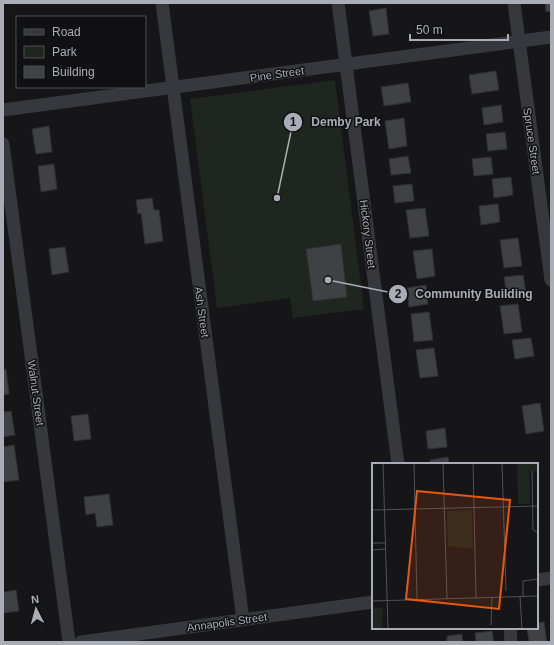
<svg xmlns="http://www.w3.org/2000/svg" width="554" height="645" font-family="Arial,sans-serif">
  <style>
    .green { fill: #1e261f }
    .building { fill: #404145; stroke: #303034 }
    .lines { fill: none; stroke-linecap: round; stroke-linejoin: round }
    .minor { stroke: #37383d; stroke-width: 13 }
    .labels { text-anchor: middle; stroke-width: 3; stroke-linejoin: round; paint-order: stroke }
    .street-label { font-size: 11px; fill: #a8adb8; stroke: #111113 }
    .inset-road { fill: none; stroke: #505258; stroke-width: 1 }
    .view { fill: #e8590c; fill-opacity: 0.15; stroke: #e8590c; stroke-width: 2 }
    .inset-edge { fill: none; stroke: #a8adb8; stroke-width: 2 }
    .leader { fill: none; stroke: #a8adb8; stroke-width: 1.5 }
    .callout-dot { fill: #a8adb8; stroke: #111113; stroke-width: 1.5 }
    .mark-label { font-size: 12px; text-anchor: middle; font-weight: bold; fill: #111 }
    .callout-label { font-size: 12px; text-anchor: middle; font-weight: bold; fill: #a8adb8; stroke: #111113; stroke-width: 3; stroke-linejoin: round; paint-order: stroke }
  </style>
  <rect width="100%" height="100%" fill="#161618"/>
  <path class="green" d="M335,80l29,229 -71,9 -3,-20 -73,10 -27,-209z"/>
  <g class="building">
    <path d="M545,3h6v8l-5,1z"/>
    <path d="M386,8l3,26 -16,2 -4,-25z"/>
    <path d="M496,71l3,19 -27,4 -3,-19z"/>
    <path d="M408,83l3,19 -27,4 -3,-19z"/>
    <path d="M501,105l2,17 -19,3 -2,-17z"/>
    <path d="M404,118l3,28 -18,3 -4,-28z"/>
    <path d="M49,126l3,26 -16,2 -4,-25z"/>
    <path d="M505,132l2,17 -19,2 -2,-17z"/>
    <path d="M408,156l3,17 -20,2 -2,-16z"/>
    <path d="M491,157l2,17 -19,2 -2,-17z"/>
    <path d="M54,164l3,25 -16,3 -3,-26z"/>
    <path d="M511,177l2,18 -19,3 -2,-19z"/>
    <path d="M412,184l2,17 -19,2 -2,-17z"/>
    <path d="M152,198l2,12h5l4,31 -18,3 -4,-31 -3,1 -2,-14z"/>
    <path d="M498,204l2,18 -19,3 -2,-19z"/>
    <path d="M425,208l4,28 -19,2 -4,-28z"/>
    <path d="M518,238l4,28 -18,2 -4,-28z"/>
    <path d="M341,244l6,53 -34,4 -7,-52z"/>
    <path d="M65,247l4,25 -17,3 -3,-26z"/>
    <path d="M432,249l3,27 -18,3 -4,-28z"/>
    <path d="M523,275l3,18 -19,3 -3,-19z"/>
    <path d="M426,285l2,19 -19,3 -2,-19z"/>
    <path d="M518,304l4,28 -18,2 -4,-28z"/>
    <path d="M429,312l4,28 -19,2 -3,-28z"/>
    <path d="M531,338l3,18 -19,3 -3,-19z"/>
    <path d="M434,348l4,28 -18,2 -4,-28z"/>
    <path d="M6,369l3,25 -6,1v-25z"/>
    <path d="M540,403l4,28 -18,3 -4,-28z"/>
    <path d="M11,411l4,24 -12,2v-25z"/>
    <path d="M88,414l3,25 -17,2 -3,-25z"/>
    <path d="M445,428l2,19 -19,2 -2,-18z"/>
    <path d="M14,445l5,35 -16,2v-35z"/>
    <path d="M448,457l1,7h-19v-4z"/>
    <path d="M109,494l4,31 -16,2 -2,-14 -9,2 -2,-18z"/>
    <path d="M16,590l3,21 -16,2v-21z"/>
    <path d="M544,622l3,20h-18l-2,-14h10v-5z"/>
    <path d="M492,631l2,11h-18l-1,-9z"/>
    <path d="M462,634l1,8h-16v-6z"/>
  </g>
  <g class="lines">
    <g class="minor">
      <path d="M162,3l81,617"/>
      <path d="M338,3l60,461"/>
      <path d="M514,3l37,277"/>
      <path d="M3,110l548,-73"/>
      <path d="M3,144l66,498"/>
      <path d="M537,580l14,-2"/>
      <path d="M510,628l1,14"/>
      <path d="M81,642l292,-40"/>
    </g>
  </g>
  <g class="labels">
    <g class="street-label">
      <text transform="translate(277 74) rotate(-8)" y="4">Pine Street</text>
      <text transform="translate(532 141) rotate(82)" y="4">Spruce Street</text>
      <text transform="translate(368 234) rotate(83)" y="4">Hickory Street</text>
      <text transform="translate(202 312) rotate(82)" y="4">Ash Street</text>
      <text transform="translate(36 393) rotate(82)" y="4">Walnut Street</text>
      <text transform="translate(227 622) rotate(-8)" y="4">Annapolis Street</text>
    </g>
  </g>
  <g transform="translate(372 463)">
    <rect width="166" height="166" fill="#161618"/>
    <path d="M145,0h21v8h-9l1,33h-12zM0,144l11,1 -1,21h-10z" fill="#1e261f"/>
    <path d="M100,47l1,39 -25,-3 -1,-35z" fill="#1e261f"/>
    <path class="inset-road" d="M11,0l5,166M42,0l3,137M71,0l4,136M101,0l3,135M130,0l4,128M160,8l1,59 5,3M0,47l166,-4M0,80h14M0,87l14,-1M148,134l2,32M151,134v-16l15,-2M0,138l166,-5M119,162l1,-27"/>
    <path class="view" d="M45,28l93,9 -11,109 -93,-10z"/>
    <rect width="166" height="166" class="inset-edge"/>
  </g>
  <path class="leader" d="M277 198L293 122M328 280L398 294"/>
  <g class="callout-dot">
    <circle cx="277" cy="198" r="4"/>
    <circle cx="328" cy="280" r="4"/>
    <circle cx="293" cy="122" r="10"/>
    <circle cx="398" cy="294" r="10"/>
  </g>
  <g class="mark-label">
    <text x="293" y="126">1</text>
    <text x="398" y="298">2</text>
  </g>
  <g class="callout-label">
    <text x="346" y="126">Demby Park</text>
    <text x="474" y="298">Community Building</text>
  </g>
  <rect width="554" height="645" fill="none" stroke="#a8adb8" stroke-width="8"/>
  <rect x="16" y="16" width="130" height="72" fill="#111113" stroke="#4d4f55"/>
  <rect x="24" y="29" width="20" height="6" fill="#37383d" stroke="#4d4f55"/>
  <text x="52" y="36" font-size="12" fill="#a8adb8">Road</text>
  <rect x="24" y="46" width="20" height="12" fill="#1e261f" stroke="#4d4f55"/>
  <text x="52" y="56" font-size="12" fill="#a8adb8">Park</text>
  <rect x="24" y="66" width="20" height="12" fill="#404145" stroke="#4d4f55"/>
  <text x="52" y="76" font-size="12" fill="#a8adb8">Building</text>
  <g transform="translate(36 609) rotate(354)" stroke="#111113" stroke-width="3" paint-order="stroke">
  <path d="M0-3L7 15L0 10L-7 15Z" fill="#a8adb8"/>
  <text y="-6" font-size="11" font-weight="bold" text-anchor="middle" fill="#a8adb8">N</text>
  </g>
  <path d="M410 34v6h98v-6" fill="none" stroke="#a8adb8" stroke-width="2"/>
  <text x="416" y="34" font-size="12" fill="#a8adb8" stroke="#111113" stroke-width="3" paint-order="stroke">50 m</text>
</svg>
